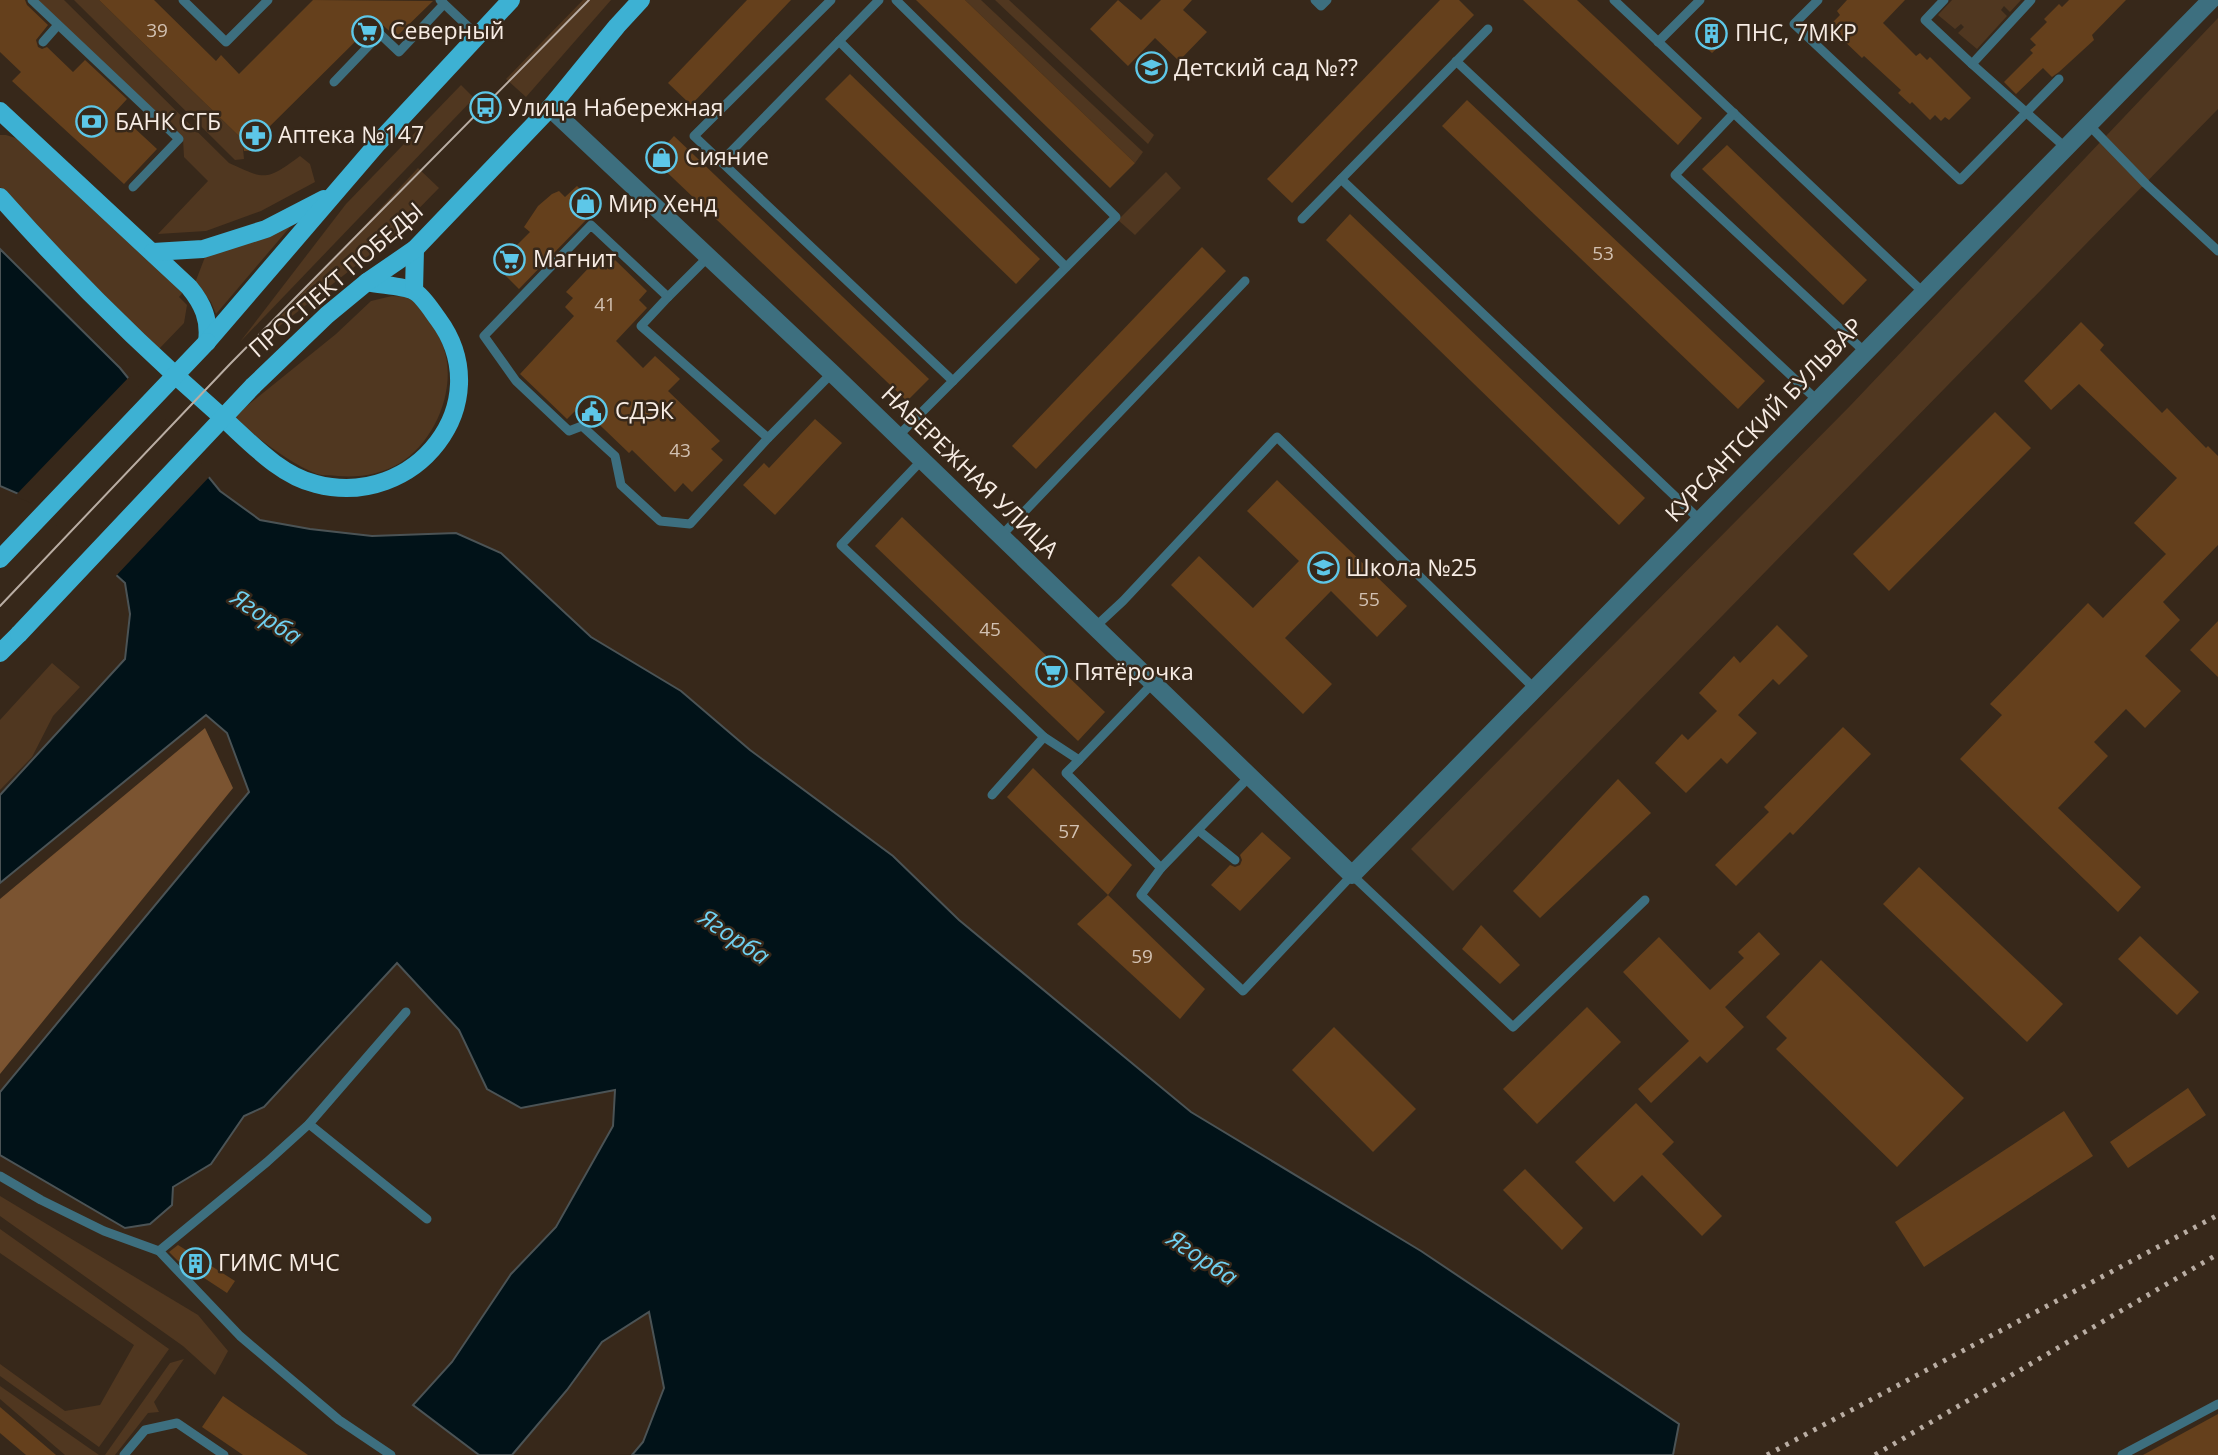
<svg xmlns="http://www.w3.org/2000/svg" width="2218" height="1455" font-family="'Open Sans',sans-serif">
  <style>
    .green { fill: #503720 }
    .forest { fill: #7b5431 }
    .water { fill: #011218; stroke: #4b5355; stroke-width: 2 }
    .pier { fill: #37281a }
    .building { fill: #65401c }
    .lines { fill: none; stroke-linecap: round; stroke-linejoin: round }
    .lane { stroke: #3d6f7f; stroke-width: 9 }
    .street { stroke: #3d6f7f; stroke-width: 18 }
    .primary { stroke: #3db1d3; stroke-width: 18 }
    .tram { stroke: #b9ada3; stroke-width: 2 }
    .rail { stroke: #b9ada3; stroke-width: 5; stroke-dasharray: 3.5 7; stroke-linecap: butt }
    .primary-bridge { stroke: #3db1d3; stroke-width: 18 }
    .labels { text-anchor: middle; stroke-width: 5; stroke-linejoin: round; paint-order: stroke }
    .number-label { font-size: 19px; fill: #d2c1b2 }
    .poi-label { font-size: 23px; fill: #f7ece4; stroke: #37281a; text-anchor: start }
    .street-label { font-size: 23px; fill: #f7ece4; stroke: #37281a }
    .water-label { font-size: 24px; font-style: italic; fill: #70d1f1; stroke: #37281a }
  </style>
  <rect width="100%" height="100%" fill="#37281a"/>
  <g class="green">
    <path d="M37,0h27l165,163c37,17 37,18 71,-7l10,8 5,18 -54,29 -55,20 -48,3 50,-53 -24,-24 -1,-18z"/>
    <path d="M74,0h25l143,139 2,20 -9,1z"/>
    <path d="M583,0h28l-85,97 -20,-18z"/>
    <path d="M965,0h16l162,152 -8,11z"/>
    <path d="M995,0h14l145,135 -6,9z"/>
    <path d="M1952,0h69l-11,12 -6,-6 -3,4 6,6 -30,33 -19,-16 6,-6 -3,-3 -6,5 -17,-14z"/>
    <path d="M2218,18v91l-765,782 -42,-42 439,-443z"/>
    <path d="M461,85l13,13 -234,244 106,-138z"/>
    <path d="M0,135h6l16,5 162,151 -5,6 8,8 -3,18 -26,27 -108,-109 -50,-54z"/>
    <path d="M418,168l21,20 -52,53 -139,110z"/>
    <path d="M1166,172l15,16 -46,47 -17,-15z"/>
    <path d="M296,220l-80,94 -5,-12 -16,-19 10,-26z"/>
    <path d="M392,296l18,1c14,14 26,30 33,49 15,40 -7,95 -43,117 -18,11 -41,15 -62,13 -6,-1 -15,0 -21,-2 -27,-10 -61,-38 -85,-56l104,-84 35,-33z"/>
    <path d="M52,663l28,24 -27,29 -21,41 -32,33v-70z"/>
    <path d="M0,1196l198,119 30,36 -13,24 -32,-29 -183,-130z"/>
    <path d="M0,1229l169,120 -70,98 -99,-71v-12l65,47 35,-6 34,-60 -134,-92z"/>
    <path d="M184,1359l-30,43 5,10 -11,1 -33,42h-10l65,-92z"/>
    <path d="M0,1386l99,69h-34l-65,-56z"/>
  </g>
  <path class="forest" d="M205,728l28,60 -233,286v-175z"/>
  <path class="water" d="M0,249l120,119 100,123 40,29 50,9 62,7 84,-3 45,20 90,84 90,54 69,59 143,106 66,64 232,192 230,139 258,173 -6,31h-1041l11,-13 21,-54 -15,-76 -47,30 -35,48 -55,65h-33l-66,-50 39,-43 59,-88 45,-47 57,-101 2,-36 -94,18 -34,-19 -28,-59 -62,-67 -133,144 -20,9 -33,48 -38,23 -1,18 -22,19 -25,4 -125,-73v-63l249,-300 -22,-59 -21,-18 -206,168v-88l125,-136 5,-45 -5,-31 -90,-82 -35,-15z"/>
  <path class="pier" d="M130,376l81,99 -97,103 -81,-74 -18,-8z"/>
  <g class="building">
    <path d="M0,0h25l2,5 21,20 -12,15 2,7 4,2 5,-2 26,25 12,-12 42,39 -11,12 41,38 -33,35 -112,-103 9,-9 -21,-20z"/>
    <path d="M99,0h55l62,61 5,-6 18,19 74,-74 120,1 -37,36 -19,-17 -118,117 -2,13 -13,1 -2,-12z"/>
    <path d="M747,0h44l-100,105 -23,-22z"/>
    <path d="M916,0h49l170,163 -25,25z"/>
    <path d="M1118,0l23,20 20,-20h31l-9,10 24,22 -28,29 -24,-23 -27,28 -38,-37z"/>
    <path d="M1440,0h19l15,15 -182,188 -25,-24z"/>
    <path d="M1523,0h54l125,118 -24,27z"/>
    <path d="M1847,0h58l-22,23 33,33 4,-3 7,7 3,-3 41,41 -22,22 -4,-3 -4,4 -6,-6 -5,5 -18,-18 -2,2 -12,-11 3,-3 -37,-34 -2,2 -23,-22 2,-3 -10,-9 9,-9 -3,-4z"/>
    <path d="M2069,0h57l-34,35 2,5 -35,32 -7,5 -9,-9 -27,26 -12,-12 29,-29 -3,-3 6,-5 -6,-6 17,-17 -3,-3 15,-15 3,3z"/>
    <path d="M1711,26l15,14 -14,13 -14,-13z"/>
    <path d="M850,74l190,185 -24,25 -191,-185z"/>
    <path d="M1467,100l298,281 -27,28 -296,-283z"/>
    <path d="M674,136l255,243 -22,22 -254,-242z"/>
    <path d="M1727,145l140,135 -24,25 -141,-136z"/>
    <path d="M577,186l24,24 -8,8 -7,2 -67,69 -23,-23 34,-34 -6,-5 14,-21 14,-12 7,-3 6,6z"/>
    <path d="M1350,214l295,284 -26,27 -293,-285z"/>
    <path d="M1202,247l24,24 -190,198 -24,-23z"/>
    <path d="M596,260l10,10 9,-10 32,31 -8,9 8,8 -31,33 27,27 12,-12 25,23 -12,12 52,50 -9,8 12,11 -31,32 -9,-9 -8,9 -43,-42 -3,3 -49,-47 -13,13 -47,-45 54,-58 -9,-9 8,-9 -7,-6z"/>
    <path d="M2081,322l23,23 -4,5 62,63 5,-5 39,40 2,-2 10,10v89l-55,57 17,18 -35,36 36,35 -36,37 -19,-19 -32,33 14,14 -50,52 83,79 -23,25 -158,-153 42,-44 -12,-11 98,-101 15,15 63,-64 -32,-31 43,-45 -98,-94 -28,26 -27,-29z"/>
    <path d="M1995,412l36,36 -142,143 -36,-37z"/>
    <path d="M815,419l27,24 -67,72 -32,-30 21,-22 5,5z"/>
    <path d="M1277,480l130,126 -30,31 -46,-46 -46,47 47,46 -29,30 -132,-129 28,-29 54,52 46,-47 -52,-50z"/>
    <path d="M902,517l203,195 -27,29 -203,-195z"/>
    <path d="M2218,621v56l-28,-27z"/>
    <path d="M1777,625l31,31 -29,29 -6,-6 -35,36 19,18 -30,31 -6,-6 -35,35 -31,-30 27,-29 6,6 29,-29 -18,-18 35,-37 6,7z"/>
    <path d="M1843,727l28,27 -78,81 -3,-3 -54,54 -21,-21 54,-53 -5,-5z"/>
    <path d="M1033,768l99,97 -24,30 -101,-98z"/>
    <path d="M1618,779l33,34 -111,105 -27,-27z"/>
    <path d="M1262,832l29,26 -51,53 -29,-26 19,-20 5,2 5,-2 2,-5 -2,-5z"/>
    <path d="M1919,867l144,137 -36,38 -144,-138z"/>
    <path d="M1108,895l97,94 -25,30 -103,-95z"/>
    <path d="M1481,925l39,40 -20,19 -38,-35z"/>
    <path d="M1759,932l21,22 -55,53 19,20 -37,36 -7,-7 -49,47 -13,-14 51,-48 -66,-69 36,-35 51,53 34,-32 -6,-6z"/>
    <path d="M2140,936l59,56 -22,23 -59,-56z"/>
    <path d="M1821,960l143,138 -67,69 -121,-118 11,-11 -21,-21z"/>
    <path d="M1587,1007l34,35 -84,82 -34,-35z"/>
    <path d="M1334,1027l82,82 -43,43 -81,-82z"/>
    <path d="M2188,1088l18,27 -78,53 -18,-26z"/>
    <path d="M1636,1103l38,39 -12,12 60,62 -20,20 -60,-61 -28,27 -39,-40z"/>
    <path d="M2064,1111l29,45 -169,111 -29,-45z"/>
    <path d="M1525,1169l58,59 -21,22 -59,-60z"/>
    <path d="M178,1245l57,36 -8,12 -49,-32 -9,-9z"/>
    <path d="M223,1396l85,59h-65l-41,-28z"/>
    <path d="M0,1407l56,48h-30l-26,-22z"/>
    <path d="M2218,1414v41h-75z"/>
  </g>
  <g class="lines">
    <g class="lane">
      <path d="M32,0l147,139 -46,48"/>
      <path d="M183,0l43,42 42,-42"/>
      <path d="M440,0l37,35"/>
      <path d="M831,0l-137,136 259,245 -55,55"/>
      <path d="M896,0l220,217 -163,164"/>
      <path d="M1315,0l6,6 6,-6"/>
      <path d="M1614,0l310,293"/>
      <path d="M1818,0l-24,24 166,156 99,-101"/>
      <path d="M1944,0l-19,20 47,44"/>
      <path d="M2031,0l-59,64 94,84"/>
      <path d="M839,41l227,226"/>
      <path d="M43,42l15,-17"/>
      <path d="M1658,42l42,-42"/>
      <path d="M1456,61l362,340"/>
      <path d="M334,82l46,-48 19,18 45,-48"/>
      <path d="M1734,113l-59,62 190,177"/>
      <path d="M2089,125l57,59 72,67"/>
      <path d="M721,162l158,-162"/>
      <path d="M1341,179l359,341"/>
      <path d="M1302,219l186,-190"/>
      <path d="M708,257l-40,40 -77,-72 -107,111 32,45 53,50 13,-5 33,30 6,29 39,36 30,3 78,-86 64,-65"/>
      <path d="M668,297l-27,29 127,112"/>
      <path d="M922,460l-81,85 203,192 35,23 74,-77"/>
      <path d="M1002,535l243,-254"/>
      <path d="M1095,627l28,-26 154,-164 258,252"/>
      <path d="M1079,760l-13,13 95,95 88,-91"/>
      <path d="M992,795l52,-58"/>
      <path d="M1198,830l37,30"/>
      <path d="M1161,868l-20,27 102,96 109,-116 161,152 132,-127"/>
      <path d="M309,1124l118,95"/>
      <path d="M0,1176l41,24 63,31 55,20 81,85 99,84 52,35"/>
      <path d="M159,1251l108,-89 42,-38 97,-112"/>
      <path d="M124,1455l21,-25 32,-7 47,32"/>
      <path d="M2122,1455l96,-51"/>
    </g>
    <path class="street" d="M550,108l282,265 520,502 859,-875"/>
    <g class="primary">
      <path d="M0,111l189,176c14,17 21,33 18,55"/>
      <path d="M0,197c69,78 144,152 222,220 28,25 57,58 94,67 99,26 184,-81 122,-165 -6,-8 -15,-23 -24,-28 -9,-5 -35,-6 -47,-9"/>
      <path d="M153,252l50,-3 63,-20 58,-30"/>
      <path d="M414,291l1,-42"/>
      <path d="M207,342l171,-199 133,-143"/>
      <path d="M253,386l74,-71 40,-33 48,-33 135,-141 67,-82 24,-26"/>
      <path d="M0,653l19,-19"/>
    </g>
    <path class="tram" d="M0,606l230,-242 359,-364"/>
    <g class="rail">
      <path d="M1767,1455l451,-240"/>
      <path d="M1875,1455l343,-201"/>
    </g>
    <g class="primary-bridge">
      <path d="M0,559l207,-217"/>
      <path d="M19,634l234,-248"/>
    </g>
  </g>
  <defs>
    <symbol id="supermarket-ring" viewBox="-11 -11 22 22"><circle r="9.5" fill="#37281a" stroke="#5dc7e8" stroke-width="1.5"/><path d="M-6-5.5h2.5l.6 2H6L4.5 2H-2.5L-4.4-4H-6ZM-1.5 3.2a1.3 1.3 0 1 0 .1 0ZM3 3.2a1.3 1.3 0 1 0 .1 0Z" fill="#5dc7e8"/></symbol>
    <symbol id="building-ring" viewBox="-11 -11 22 22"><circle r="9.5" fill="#37281a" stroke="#5dc7e8" stroke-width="1.5"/><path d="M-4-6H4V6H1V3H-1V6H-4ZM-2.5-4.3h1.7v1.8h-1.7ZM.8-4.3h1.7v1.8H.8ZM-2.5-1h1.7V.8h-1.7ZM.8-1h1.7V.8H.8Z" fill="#5dc7e8"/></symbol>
    <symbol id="school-ring" viewBox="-11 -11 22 22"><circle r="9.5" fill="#37281a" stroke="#5dc7e8" stroke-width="1.5"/><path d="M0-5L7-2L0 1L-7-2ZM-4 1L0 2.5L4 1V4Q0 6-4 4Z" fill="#5dc7e8"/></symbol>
    <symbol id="bus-ring" viewBox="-11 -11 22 22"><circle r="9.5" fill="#37281a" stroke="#5dc7e8" stroke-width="1.5"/><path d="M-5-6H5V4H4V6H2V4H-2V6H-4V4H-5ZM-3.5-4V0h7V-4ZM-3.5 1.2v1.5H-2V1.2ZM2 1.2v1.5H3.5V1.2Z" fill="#5dc7e8"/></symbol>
    <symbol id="bank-ring" viewBox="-11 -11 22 22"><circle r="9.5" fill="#37281a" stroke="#5dc7e8" stroke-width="1.5"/><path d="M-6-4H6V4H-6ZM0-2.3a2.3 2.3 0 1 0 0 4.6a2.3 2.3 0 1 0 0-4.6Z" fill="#5dc7e8"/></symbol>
    <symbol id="pharmacy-ring" viewBox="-11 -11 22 22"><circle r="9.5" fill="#37281a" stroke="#5dc7e8" stroke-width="1.5"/><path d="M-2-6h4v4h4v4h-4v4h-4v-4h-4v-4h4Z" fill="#5dc7e8"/></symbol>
    <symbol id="shop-ring" viewBox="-11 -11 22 22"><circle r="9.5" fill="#37281a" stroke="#5dc7e8" stroke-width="1.5"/><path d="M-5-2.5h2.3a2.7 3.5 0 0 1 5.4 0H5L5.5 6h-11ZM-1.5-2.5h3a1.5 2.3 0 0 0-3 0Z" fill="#5dc7e8"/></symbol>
    <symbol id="civic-ring" viewBox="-11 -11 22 22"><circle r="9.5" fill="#37281a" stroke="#5dc7e8" stroke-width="1.5"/><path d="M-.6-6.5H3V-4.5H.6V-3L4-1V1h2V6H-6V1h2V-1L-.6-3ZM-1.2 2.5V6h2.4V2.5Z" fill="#5dc7e8"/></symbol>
  </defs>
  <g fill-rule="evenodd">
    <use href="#supermarket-ring" x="350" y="14" width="35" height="35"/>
    <use href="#building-ring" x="1694" y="16" width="35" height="35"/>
    <use href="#school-ring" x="1134" y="50" width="35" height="35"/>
    <use href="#bus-ring" x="468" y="90" width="35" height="35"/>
    <use href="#bank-ring" x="74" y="104" width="35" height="35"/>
    <use href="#pharmacy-ring" x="238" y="118" width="35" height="35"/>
    <use href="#shop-ring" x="644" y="140" width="35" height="35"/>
    <use href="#shop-ring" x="568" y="186" width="35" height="35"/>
    <use href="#supermarket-ring" x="492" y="242" width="35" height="35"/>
    <use href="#civic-ring" x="574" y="394" width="35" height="35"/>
    <use href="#school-ring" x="1306" y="550" width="35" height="35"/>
    <use href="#supermarket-ring" x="1034" y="654" width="35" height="35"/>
    <use href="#building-ring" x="178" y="1246" width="35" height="35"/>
  </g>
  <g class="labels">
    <g class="number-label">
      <text x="157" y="37">39</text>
      <text x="1603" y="260">53</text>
      <text x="605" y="311">41</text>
      <text x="680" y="457">43</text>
      <text x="1369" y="606">55</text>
      <text x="990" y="636">45</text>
      <text x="1069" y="838">57</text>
      <text x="1142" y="963">59</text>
    </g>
    <g class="poi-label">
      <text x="390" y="39">Северный</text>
      <text x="1735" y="41">ПНС, 7МКР</text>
      <text x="1174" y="76">Детский сад №??</text>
      <text x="508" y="116">Улица Набережная</text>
      <text x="115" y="130">БАНК СГБ</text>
      <text x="278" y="143">Аптека №147</text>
      <text x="685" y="165">Сияние</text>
      <text x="608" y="212">Мир Хенд</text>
      <text x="533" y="267">Магнит</text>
      <text x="615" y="419">СДЭК</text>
      <text x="1346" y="576">Школа №25</text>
      <text x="1074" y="680">Пятёрочка</text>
      <text x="218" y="1271">ГИМС МЧС</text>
    </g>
    <g class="street-label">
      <text transform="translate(336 280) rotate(-41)" y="8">ПРОСПЕКТ ПОБЕДЫ</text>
      <text transform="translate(1764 420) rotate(-46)" y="8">КУРСАНТСКИЙ БУЛЬВАР</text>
      <text transform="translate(970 472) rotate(44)" y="8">НАБЕРЕЖНАЯ УЛИЦА</text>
    </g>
    <g class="water-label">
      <text transform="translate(266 617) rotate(34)" y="8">Ягорба</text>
      <text transform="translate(734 937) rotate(34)" y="8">Ягорба</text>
      <text transform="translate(1202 1258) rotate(34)" y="8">Ягорба</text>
    </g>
  </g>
</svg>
